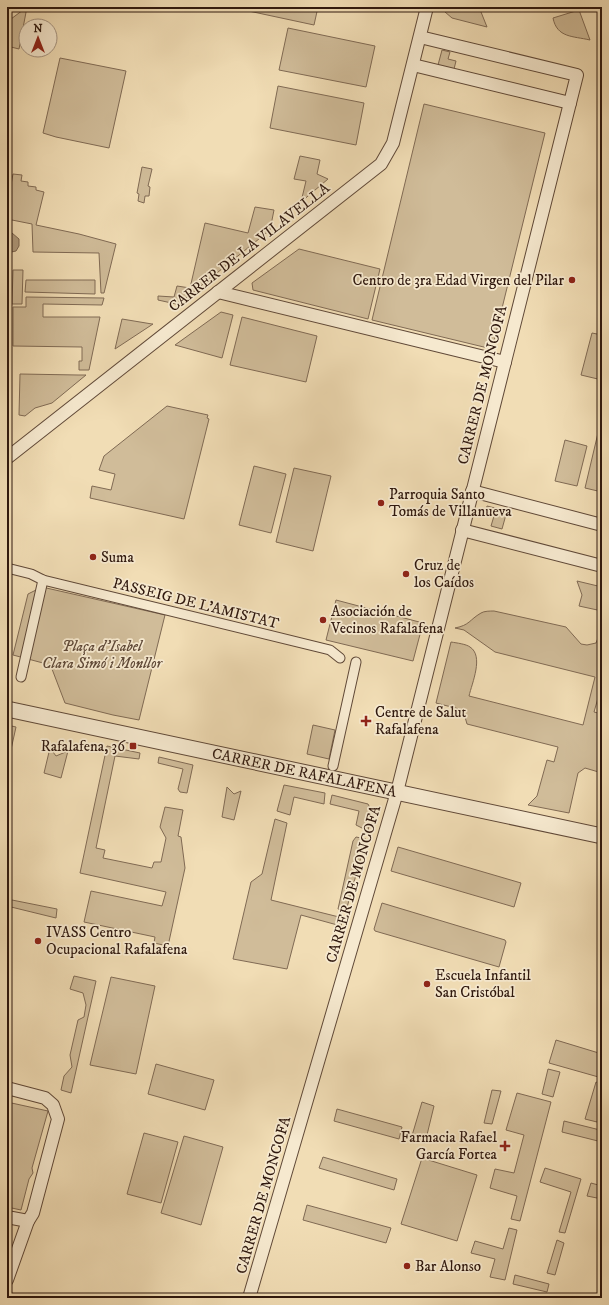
<svg xmlns="http://www.w3.org/2000/svg" width="609" height="1305" font-family="'IM FELL DW Pica',serif">
  <style>
    .green { fill: #d0bc99; stroke: #806a54 }
    .water { fill: #af9a7c; stroke: #7c6650 }
    .lines { fill: none; stroke-linecap: round; stroke-linejoin: round }
    .pedestrian-casing { stroke: #604938; stroke-width: 11 }
    .minor-casing { stroke: #604938; stroke-width: 14 }
    .tertiary-casing { stroke: #604938; stroke-width: 17 }
    .pedestrian { stroke: #f6e9cf; stroke-width: 9 }
    .minor { stroke: #f6e9cf; stroke-width: 12 }
    .tertiary { stroke: #f6e9cf; stroke-width: 15 }
    .poi-dot { fill: #8f2418; stroke: #f6e9cf; stroke-width: 1.5 }
    .labels { text-anchor: middle; stroke-width: 3.5; stroke-linejoin: round; paint-order: stroke }
    .street-label { font-size: 15px; fill: #2f180e; stroke: #f6e9cf }
    .poi-label { font-size: 15px; fill: #2f180e; stroke: #f6e9cf; text-anchor: start }
    .park-label { font-size: 15px; font-style: italic; fill: #5f4938; stroke: #f6e9cf }
  </style>
  <rect width="100%" height="100%" fill="#f1ddb5"/>
  <filter id="stains"><feTurbulence type="fractalNoise" baseFrequency=".005" numOctaves="4"/><feColorMatrix values="0 0 0 0 .2 0 0 0 0 .09 0 0 0 0 .02 0 0 0 .5 -.17"/></filter>
  <radialGradient id="worn" r=".72"><stop offset=".6" stop-color="#630" stop-opacity="0"/><stop offset="1" stop-color="#630" stop-opacity=".3"/></radialGradient>
  <g class="green">
    <path d="M27,7l-8,42 -12,-3v-24z"/>
    <path d="M230,7h88l-4,18z"/>
    <path d="M444,7h35l8,20 -35,-9 -7,-6z"/>
    <path d="M579,10l11,30c-17,-4 -33,-2 -37,-22z"/>
    <path d="M288,28l87,18 -9,41 -87,-17z"/>
    <path d="M442,50l8,2 -2,7 8,2 -2,8 -16,-4z"/>
    <path d="M60,58l66,13 -17,77 -53,-11 -13,-4z"/>
    <path d="M278,86l86,17 -8,42 -86,-17z"/>
    <path d="M424,104l121,29 -53,216 -120,-29z"/>
    <path d="M300,156l20,4 -3,14 11,5 -27,23 5,-21 -12,-2z"/>
    <path d="M142,167l10,2 -4,17 2,1 -1,9h-4l-1,7 -6,-2 1,-7 -2,-1z"/>
    <path d="M13,174l9,1 -1,6 7,1v4l8,1v3l8,2 -8,33 43,9 37,10 -12,49h-3l-2,-40 -66,-1 -1,-28 -25,-5v-30l3,1z"/>
    <path d="M255,207l19,3 -4,20 -89,72 -5,2 -18,-4v-4l16,1 3,-11 13,2 15,-65 43,10z"/>
    <path d="M299,249l81,20 -12,50 -115,-29 -1,-7z"/>
    <path d="M13,270h10l-1,34h-10z"/>
    <path d="M26,280h69v14l-70,-2z"/>
    <path d="M26,297l78,1 -2,7 -59,-1v13h57l-11,53h-10v-9h3v-14l-69,-1v-39h13z"/>
    <path d="M221,312l12,3 -11,43 -47,-13z"/>
    <path d="M242,317l75,19 -11,46 -76,-17z"/>
    <path d="M122,319l30,5h1l-38,25z"/>
    <path d="M592,333l10,2v45l-21,-5z"/>
    <path d="M20,374l58,1h8l-34,28 -17,5 -10,8 -6,-1z"/>
    <path d="M167,406l41,9 -1,3 2,1 -25,100 -94,-21 2,-12 19,4 4,-16 -16,-4 5,-14z"/>
    <path d="M602,416v76l-17,-4z"/>
    <path d="M565,440l22,6 -10,40 -22,-5z"/>
    <path d="M254,466l32,8 -15,59 -32,-8z"/>
    <path d="M294,468l37,8 -18,75 -37,-9z"/>
    <path d="M487,506l20,5 -5,18 -11,-3 3,-10 -9,-2z"/>
    <path d="M577,581l25,6v24l-23,-5 3,-11z"/>
    <path d="M42,587l123,28 -26,105 -26,-5 -48,-12 -13,-34 -9,-6 -30,-8 15,-61z"/>
    <path d="M336,600l87,23 -10,38 -87,-21z"/>
    <path d="M494,611l72,16 15,17 6,1 9,-2 6,-15v56l-8,28 8,2v59l-17,-5 -7,5 -9,40 -41,-8 9,-9 10,-36 7,2 4,-15 -91,-23 -4,-14 -27,-7 15,-61c6,1 15,2 19,5 14,9 2,36 -1,49l114,29 12,-48 -100,-25 -31,-22 -9,-2c15,-3 14,-8 26,-15 3,-2 9,-2 13,-2z"/>
    <path d="M7,725l9,2 -6,27 -3,-1z"/>
    <path d="M313,725l22,5 -6,29 -22,-5z"/>
    <path d="M107,746l33,7 -1,6 -24,-3 -19,92 9,2 -2,8 49,10 2,-6h7l5,-24 -6,-11 5,-20 18,3 -5,26 3,1 4,31 -17,78 -14,-3 1,-6 -71,-15 7,-31 71,15 4,-14 -86,-19z"/>
    <path d="M50,748l6,8 12,-5 -7,27 -17,-5z"/>
    <path d="M159,757l34,8 -6,28 -7,-1 -2,-3 5,-20 -25,-6z"/>
    <path d="M284,785l41,8 -1,11 -30,-7 -4,18 -13,-4z"/>
    <path d="M227,787l7,7 7,-3 -7,29 -12,-3z"/>
    <path d="M332,795l36,9 4,8 -4,19 -12,-6 3,-14 -29,-7z"/>
    <path d="M275,819l12,4 -16,77 72,18 -2,8 -40,-11 -14,54 -54,-10 18,-77 11,-8z"/>
    <path d="M356,837l10,2 -20,72 -8,-2 15,-68z"/>
    <path d="M398,847l123,36 -7,24 -123,-36z"/>
    <path d="M7,899l50,10 -1,9 -49,-12z"/>
    <path d="M382,903l123,37 1,2 -7,25 -124,-36 -1,-2z"/>
    <path d="M74,976l22,5 -25,112 -10,-3 3,-14 8,-9 -2,-12 8,-35 6,-3 2,-12 -3,-12 -13,-4z"/>
    <path d="M111,977l44,9 -19,88 -46,-9z"/>
    <path d="M556,1040l46,14v24l-53,-15z"/>
    <path d="M156,1064l58,16 -9,30 -57,-16z"/>
    <path d="M548,1069l12,3 -7,25 -11,-3z"/>
    <path d="M596,1082l6,2v20l-5,18 -12,-3z"/>
    <path d="M492,1090l9,1 -9,33 -8,-1z"/>
    <path d="M517,1093l34,9 -31,119 -9,-2 6,-23 -27,-8 5,-19 19,4 10,-38 -18,-5z"/>
    <path d="M7,1102l41,9 -16,57 1,5 -4,6 -8,31 -14,-3z"/>
    <path d="M422,1102l12,4 -9,37 -14,-4z"/>
    <path d="M337,1109l65,18 -3,12 -65,-18z"/>
    <path d="M564,1121l36,9 2,12 -40,-10z"/>
    <path d="M144,1133l34,9 -17,61 -34,-9z"/>
    <path d="M184,1136l39,11 -22,78 -40,-12z"/>
    <path d="M323,1157l74,22 -3,11 -75,-22z"/>
    <path d="M422,1158l55,17 -20,66 -56,-17z"/>
    <path d="M545,1168l36,11 -16,54 -6,-1 12,-40 -31,-10z"/>
    <path d="M591,1183l11,3v13l-15,-3z"/>
    <path d="M307,1205l84,23 -5,15 -83,-23z"/>
    <path d="M509,1228l8,2 -12,50 -15,-3 5,-18 -24,-6 4,-12 28,8z"/>
    <path d="M557,1240l7,3 -9,32 -8,-2z"/>
    <path d="M515,1275l34,9 -2,8 -34,-8z"/>
  </g>
  <path class="water" d="M12,233l7,6v7l-3,5 -9,2v-19z"/>
  <g class="lines">
    <defs>
      <g id="pedestrian">
        <path d="M7,568l24,6 12,6 287,70 10,8"/>
        <path d="M21,677l22,-97"/>
        <path d="M333,766l23,-104"/>
      </g>
      <g id="minor">
        <path d="M413,65l157,38"/>
        <path d="M218,292l287,70"/>
        <path d="M7,458l374,-294 12,-21 34,-136"/>
        <path d="M472,491l130,34"/>
        <path d="M462,530l140,36"/>
        <path d="M7,1088l38,10 8,7 5,14 -25,94 -5,8 -21,-4"/>
        <path d="M7,1280l21,-59"/>
        <path d="M249,1298l148,-506 180,-717 -157,-38"/>
      </g>
      <g id="tertiary">
        <path id="s1" d="M7,709l595,127"/>
      </g>
    </defs>
    <use href="#pedestrian" class="pedestrian-casing"/>
    <use href="#minor" class="minor-casing"/>
    <use href="#tertiary" class="tertiary-casing"/>
    <use href="#pedestrian" class="pedestrian"/>
    <use href="#minor" class="minor"/>
    <use href="#tertiary" class="tertiary"/>
  </g>
  <g class="poi-dot">
    <circle cx="572" cy="280" r="4"/>
    <circle cx="381" cy="503" r="4"/>
    <circle cx="93" cy="557" r="4"/>
    <circle cx="406" cy="574" r="4"/>
    <circle cx="323" cy="620" r="4"/>
    <path d="M364 715h4v4h4v4h-4v4h-4v-4h-4v-4h4z"/>
    <rect x="129" y="742" width="8" height="8" rx="2"/>
    <circle cx="38" cy="941" r="4"/>
    <circle cx="427" cy="984" r="4"/>
    <path d="M503 1140h4v4h4v4h-4v4h-4v-4h-4v-4h4z"/>
    <circle cx="407" cy="1266" r="4"/>
  </g>
  <g class="labels">
    <g class="street-label">
      <text transform="translate(249 247) rotate(-38)" y="5">CARRER DE LA VILAVELLA</text>
      <text transform="translate(482 385) rotate(-76)" y="5">CARRER DE MONCOFA</text>
      <text transform="translate(196 603) rotate(14)" y="5">PASSEIG DE L'AMISTAT</text>
      <text dy="5" stroke="none"><textPath href="#s1" startOffset="304">CARRER DE RAFALAFENA</textPath></text>
      <text transform="translate(353 884) rotate(-74)" y="5">CARRER DE MONCOFA</text>
      <text transform="translate(263 1195) rotate(-74)" y="5">CARRER DE MONCOFA</text>
    </g>
    <g class="poi-label">
      <text x="564" y="285" text-anchor="end">Centro de 3ra Edad Virgen del Pilar</text>
      <text x="389" y="499">Parroquia Santo<tspan x="389" dy="17">Tomás de Villanueva</tspan></text>
      <text x="101" y="562">Suma</text>
      <text x="414" y="570">Cruz de<tspan x="414" dy="17">los Caídos</tspan></text>
      <text x="331" y="616">Asociación de<tspan x="331" dy="17">Vecinos Rafalafena</tspan></text>
      <text x="375" y="717">Centre de Salut<tspan x="375" dy="17">Rafalafena</tspan></text>
      <text x="125" y="751" text-anchor="end">Rafalafena, 36</text>
      <text x="46" y="937">IVASS Centro<tspan x="46" dy="17">Ocupacional Rafalafena</tspan></text>
      <text x="435" y="980">Escuela Infantil<tspan x="435" dy="17">San Cristóbal</tspan></text>
      <text x="497" y="1142" text-anchor="end">Farmacia Rafael<tspan x="497" dy="17">García Fortea</tspan></text>
      <text x="415" y="1271">Bar Alonso</text>
    </g>
    <g class="park-label">
      <text x="102" y="651">Plaça d'Isabel<tspan x="102" dy="17">Clara Simó i Monllor</tspan></text>
    </g>
  </g>
  <rect width="609" height="1305" fill="none" stroke="#f1ddb5" stroke-width="24"/>
  <rect x="8" y="8" width="593" height="1289" fill="none" stroke="#2f180e" stroke-width="2"/>
  <rect x="12" y="12" width="585" height="1281" fill="none" stroke="#2f180e"/>
  <g transform="translate(38 38)"><circle r="19" fill="#f6e9cf" stroke="#a69582"/>
  <path d="M0-3L7 15L0 10L-7 15Z" fill="#8f2418"/>
  <text y="-6" font-size="11" font-weight="bold" text-anchor="middle" fill="#2f180e">N</text>
  </g>
  <rect width="100%" height="100%" filter="url(#stains)"/>
  <rect width="100%" height="100%" fill="url(#worn)"/>
</svg>
